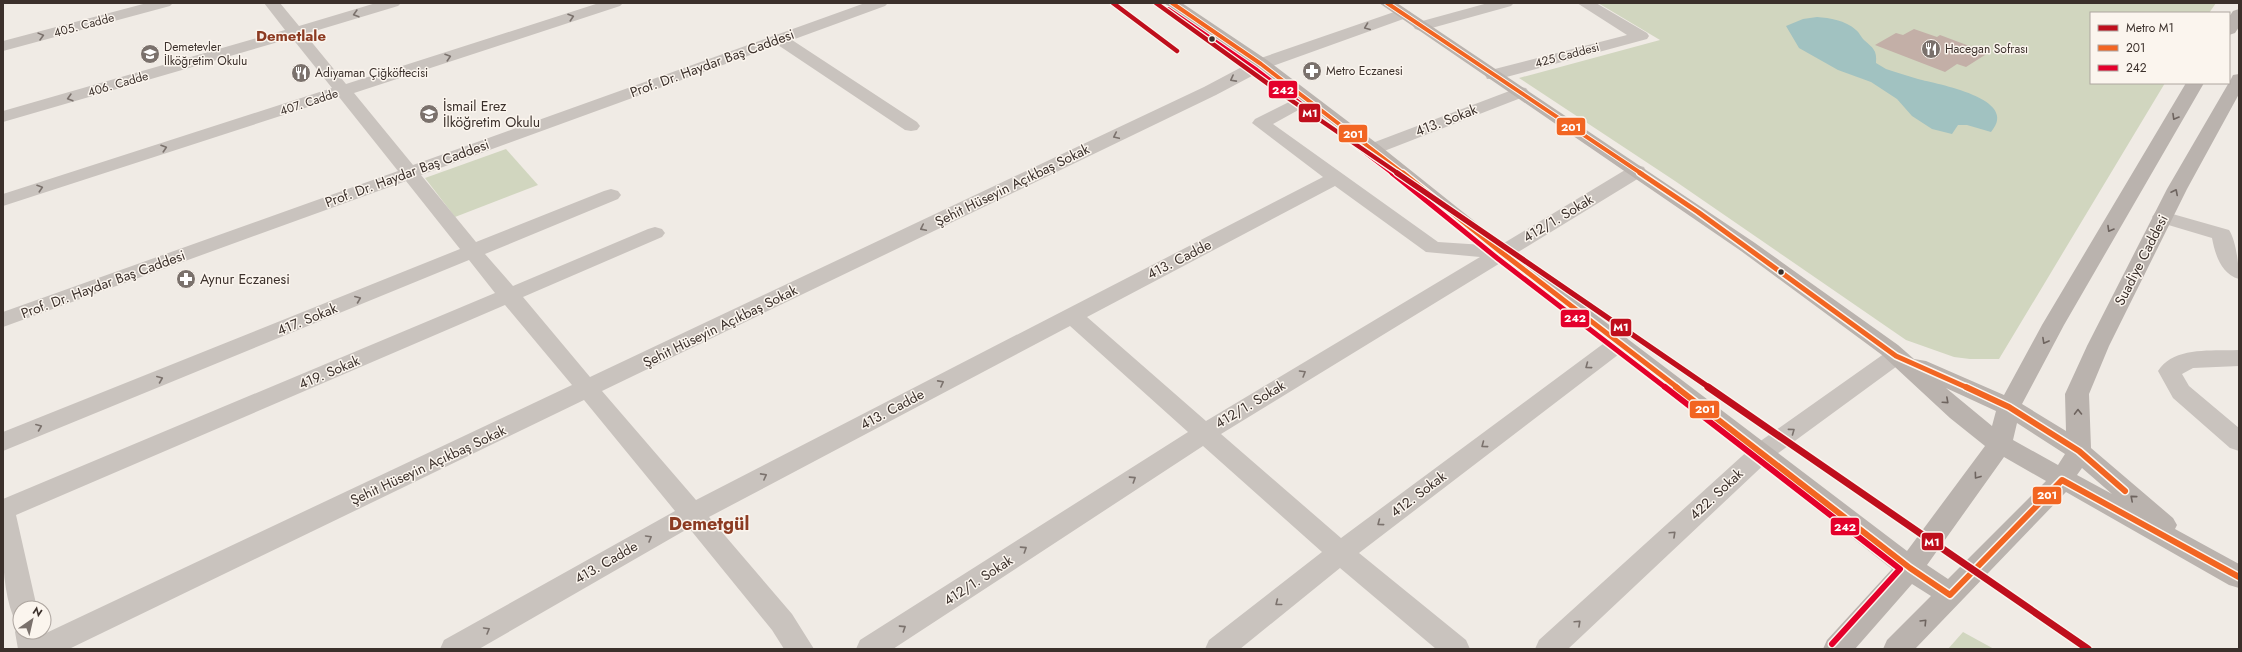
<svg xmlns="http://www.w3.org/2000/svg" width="2242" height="652" font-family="Jost,sans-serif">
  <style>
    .green { fill: #d1d6bf }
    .water { fill: #a1c2c1 }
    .building { fill: #c3afa7 }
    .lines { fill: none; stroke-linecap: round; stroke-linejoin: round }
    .minor { fill: #c9c3be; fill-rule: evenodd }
    .secondary { fill: #bab3ae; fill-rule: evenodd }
    .bus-1-far2-casing { stroke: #fbf5ee; stroke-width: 6 }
    .bus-1-far1-casing { stroke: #fbf5ee; stroke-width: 8 }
    .bus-1-casing { stroke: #fbf5ee; stroke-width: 9 }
    .bus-2-far2-casing { stroke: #fbf5ee; stroke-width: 6 }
    .bus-2-far1-casing { stroke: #fbf5ee; stroke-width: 8 }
    .bus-2-casing { stroke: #fbf5ee; stroke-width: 9 }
    .bus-1-far2 { stroke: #f26522; stroke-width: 4 }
    .bus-1-far1 { stroke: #f26522; stroke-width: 5 }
    .bus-1 { stroke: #f26522; stroke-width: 6 }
    .bus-2-far2 { stroke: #e4002b; stroke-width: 4 }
    .bus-2-far1 { stroke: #e4002b; stroke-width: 5 }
    .bus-2 { stroke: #e4002b; stroke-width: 6 }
    .metro-1-far2-casing { stroke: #fbf5ee; stroke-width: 7 }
    .metro-1-far1-casing { stroke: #fbf5ee; stroke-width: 8 }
    .metro-1-casing { stroke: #fbf5ee; stroke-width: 10 }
    .metro-1-far2 { stroke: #bf0e1c; stroke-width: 4.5 }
    .metro-1-far1 { stroke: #bf0e1c; stroke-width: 5.5 }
    .metro-1 { stroke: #bf0e1c; stroke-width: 7 }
    .oneway { stroke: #7b726d }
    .oneway2 { stroke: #6e645f }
    .bus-dot { fill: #3b302b; stroke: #fbf5ee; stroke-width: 1.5 }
    .labels { text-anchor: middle; stroke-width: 3; stroke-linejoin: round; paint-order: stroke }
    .far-street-label { font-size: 12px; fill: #3b302b; stroke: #fbf5ee }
    .far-poi-label { font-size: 12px; fill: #3b302b; stroke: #fbf5ee; text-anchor: start }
    .street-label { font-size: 14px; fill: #3b302b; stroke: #fbf5ee }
    .poi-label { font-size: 14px; fill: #3b302b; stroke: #fbf5ee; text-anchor: start }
    .far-district-label { font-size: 15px; font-weight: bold; fill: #8c3b22; stroke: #fbf5ee }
    .district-label { font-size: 18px; font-weight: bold; fill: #8c3b22; stroke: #fbf5ee }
    .line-badge { stroke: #fbf5ee; stroke-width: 1.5 }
    .badge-label { font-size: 11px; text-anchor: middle; font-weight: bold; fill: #fff }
  </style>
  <rect width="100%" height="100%" fill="#f0ebe5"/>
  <g class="green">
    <path d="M1598,3h618l-7,10h-118v70h74l-166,276h-29l-16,-2 -48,-17 -231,-159 -156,-103 141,-38z"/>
    <path d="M506,149l32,36 -83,32 -30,-39z"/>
    <path d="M1963,632l31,17h-46z"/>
  </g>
  <path class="water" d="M1817,17c13,1 28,3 39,13 3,2 5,7 8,10 9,8 13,10 12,23l10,6c10,3 21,7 32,10 18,5 103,19 73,53l-24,-7h-9l-6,9 -20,-5 -20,-13 -15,-17 -26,-17 -33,-12 -39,-22 -13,-22 17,-7z"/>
  <path class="building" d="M1914,29l23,8 3,-2 48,18 -22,14 -9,-3 -12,8 -70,-27 21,-12 7,2z"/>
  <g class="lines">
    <g class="minor">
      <path d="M147,3h26l-3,3 -167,45v-10z"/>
      <path d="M264,3h16l19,23 77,-23h25l-3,3 -93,28 41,50 253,-81h24l-3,3 -266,87 59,72 452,-162h23l-3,3 -93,34 125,82 3,4 -3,4 -6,1 -6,-1 -127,-85 -357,130 55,67 128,-51 7,-2 7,2 3,4 -3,4 -133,55 28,32 135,-57 7,-2 7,2 3,4 -3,4 -139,60 67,80 614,-290 51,-27 142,-49h12l2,3 -2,3 -142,51 -51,27 -614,296 94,109 627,-323 -71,-54 3,-4 50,-25 6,1 3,4 -3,4 -38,21 165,118 61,4 131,-79 7,-2 7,2 2,4 -2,4 -423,259 120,104 270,-200 8,-2 8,2 3,5 -3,5 -268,205 107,87 4,9h-34l-96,-81 -100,81h-35l4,-9 113,-88 -119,-106 -310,203h-37l4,-9 328,-208 -118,-106 -361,191 83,97 22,35h-30l-12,-19 -83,-102 -210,121h-39l4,-9 231,-129 -91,-111 -515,249h-51l-3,-17 4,-8 1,8h23l1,2 528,-249 -67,-80 -489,210 21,93h-17v10l-7,-2c-13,-34 -10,-80 -10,-117l492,-206 -26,-33 -466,191v-19l457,-183 -54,-68 -403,146v-15l395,-141 -59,-74 -336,109v-12l329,-106 -40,-50 -289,84v-11l282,-81zM1335,186l91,66 54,5 -274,164 -119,-104z"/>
      <path d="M1488,3h26l-3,3 -90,25 -6,-2 -2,-3 2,-3z"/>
      <path d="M1577,3h19l51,30 2,3 -2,3 -148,40h-12l-2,-4 2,-4 140,-36z"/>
      <path d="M1520,87l6,1 3,4 -3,4 -147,57 -6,2 -6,-2 -3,-4 3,-4z"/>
      <path d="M2162,211l67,19c7,10 10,36 10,49 -18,-5 -24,-25 -27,-41l-57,-17 -3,-4 3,-4z"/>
      <path d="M1896,348l8,3 3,5 -3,5 -134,98 -202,190h-33l4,-9 213,-193 136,-96z"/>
      <path d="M2239,350v16l-46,2 -11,6 7,12 50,42v23l-9,-3 -57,-50 -15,-27c15,-25 56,-20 81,-21z"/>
    </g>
    <g class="secondary">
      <path d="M1164,3h18l85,57 112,85 129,103 399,303 78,-105 -35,-28 -68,-63 -141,-104 -362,-248h18l358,240 143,102 16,14 12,2 78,34 38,-70 144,-242h18l-140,242 -42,79 44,27 -1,-37 22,-48 80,-157 64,-110 2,-4 6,-1v20l-52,95 -78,157 -20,48 2,54 82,70 4,7 -2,4 64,35v24l-10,-3 -163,-93 -151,157h-32l4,-9 44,-44 -19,-12 -57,65h-32l4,-9 65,-71 -398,-313 -127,-103 -112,-85zM1946,388l50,23 -4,15zM2017,423l48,31 -7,11 -45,-25zM2004,457l42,24 -98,98 -21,-14zM2082,468l30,26 -35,-19z"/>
      <path d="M2239,9v18l-4,6 -6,2v-18l4,-6z"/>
    </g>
    <defs>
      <g id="bus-1-far2">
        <path d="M1172,3l89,61 143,110"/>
        <path d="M1387,3l255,171"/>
      </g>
      <g id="bus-1-far1">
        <path d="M1403,173l98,79 177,136"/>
        <path d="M1640,173l58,39 198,144 72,32"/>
      </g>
      <g id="bus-1">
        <path d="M1676,387l234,181 40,27 112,-115 177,97"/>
        <path d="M1966,387l43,20 70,44 46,40"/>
      </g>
      <path id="bus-2-far2" d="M1168,9l89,61 136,104"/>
      <path id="bus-2-far1" d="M1392,173l105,85 169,130"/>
      <path id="bus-2" d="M1665,387l235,182 -68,75"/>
    </defs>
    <use href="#bus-1-far2" class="bus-1-far2-casing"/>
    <use href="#bus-1-far1" class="bus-1-far1-casing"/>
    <use href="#bus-1" class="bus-1-casing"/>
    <use href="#bus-2-far2" class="bus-2-far2-casing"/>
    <use href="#bus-2-far1" class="bus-2-far1-casing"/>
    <use href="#bus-2" class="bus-2-casing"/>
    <use href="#bus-1-far2" class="bus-1-far2"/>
    <use href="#bus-1-far1" class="bus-1-far1"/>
    <use href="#bus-1" class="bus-1"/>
    <use href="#bus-2-far2" class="bus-2-far2"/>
    <use href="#bus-2-far1" class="bus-2-far1"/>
    <use href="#bus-2" class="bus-2"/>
    <defs>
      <g id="metro-1-far2">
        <path d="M1113,3l64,48"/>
        <path d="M1156,3l129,93 114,78"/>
      </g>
      <path id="metro-1-far1" d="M1397,173l313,215"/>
      <path id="metro-1" d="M1708,387l380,262"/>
    </defs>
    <use href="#metro-1-far2" class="metro-1-far2-casing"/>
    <use href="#metro-1-far1" class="metro-1-far1-casing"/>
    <use href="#metro-1" class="metro-1-casing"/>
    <use href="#metro-1-far2" class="metro-1-far2"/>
    <use href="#metro-1-far1" class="metro-1-far1"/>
    <use href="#metro-1" class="metro-1"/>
  </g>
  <defs><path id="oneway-chevron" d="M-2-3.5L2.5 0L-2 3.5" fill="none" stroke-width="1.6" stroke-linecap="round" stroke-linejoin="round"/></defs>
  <g class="oneway">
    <use href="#oneway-chevron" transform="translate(356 14) rotate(164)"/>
    <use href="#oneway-chevron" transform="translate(571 17) rotate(-18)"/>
    <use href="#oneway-chevron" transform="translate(1367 27) rotate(159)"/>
    <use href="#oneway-chevron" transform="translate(41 36) rotate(-15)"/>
    <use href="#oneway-chevron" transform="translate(448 57) rotate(-18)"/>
    <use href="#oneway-chevron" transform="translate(1233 79) rotate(152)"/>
    <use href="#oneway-chevron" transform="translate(70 98) rotate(164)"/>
    <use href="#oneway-chevron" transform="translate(1116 136) rotate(155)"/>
    <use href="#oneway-chevron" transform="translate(164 148) rotate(-18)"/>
    <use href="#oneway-chevron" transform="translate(40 188) rotate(-18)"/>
    <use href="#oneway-chevron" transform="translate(923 228) rotate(154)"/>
    <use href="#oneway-chevron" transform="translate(358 299) rotate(-22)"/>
    <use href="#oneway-chevron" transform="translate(1588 366) rotate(143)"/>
    <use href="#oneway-chevron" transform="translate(1303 373) rotate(-31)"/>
    <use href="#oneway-chevron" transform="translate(160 379) rotate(-22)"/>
    <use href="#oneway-chevron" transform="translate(941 383) rotate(-28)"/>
    <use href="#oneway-chevron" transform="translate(39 427) rotate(-22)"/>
    <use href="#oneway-chevron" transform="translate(1792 431) rotate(-36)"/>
    <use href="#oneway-chevron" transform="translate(1484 445) rotate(143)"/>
    <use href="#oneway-chevron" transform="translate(764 476) rotate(-28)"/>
    <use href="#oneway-chevron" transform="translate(1133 479) rotate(-33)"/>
    <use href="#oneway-chevron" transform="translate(1380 523) rotate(143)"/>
    <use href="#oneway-chevron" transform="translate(1673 534) rotate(-43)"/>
    <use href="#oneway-chevron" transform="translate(649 538) rotate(-30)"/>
    <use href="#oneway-chevron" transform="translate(1024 549) rotate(-33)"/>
    <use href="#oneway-chevron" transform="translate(1278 603) rotate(142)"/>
    <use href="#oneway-chevron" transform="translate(1578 623) rotate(-43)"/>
    <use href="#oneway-chevron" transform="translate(903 628) rotate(-33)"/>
    <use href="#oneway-chevron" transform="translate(487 630) rotate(-30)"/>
  </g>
  <g class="oneway2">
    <use href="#oneway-chevron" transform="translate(2175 117) rotate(120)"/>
    <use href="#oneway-chevron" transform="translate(2175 192) rotate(-63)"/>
    <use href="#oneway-chevron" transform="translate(2110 229) rotate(120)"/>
    <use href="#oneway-chevron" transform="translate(2045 341) rotate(119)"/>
    <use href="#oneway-chevron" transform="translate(1946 401) rotate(42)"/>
    <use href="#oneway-chevron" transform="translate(2078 412) rotate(-91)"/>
    <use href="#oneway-chevron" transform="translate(1977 476) rotate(126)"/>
    <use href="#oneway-chevron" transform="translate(2133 498) rotate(-139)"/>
    <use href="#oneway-chevron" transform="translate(1924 622) rotate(-46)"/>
  </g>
  <defs>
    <symbol id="restaurant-disc" viewBox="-11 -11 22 22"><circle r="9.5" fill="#7a716c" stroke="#fbf5ee"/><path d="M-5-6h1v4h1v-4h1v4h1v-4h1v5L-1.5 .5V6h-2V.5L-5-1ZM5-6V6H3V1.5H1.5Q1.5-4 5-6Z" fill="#fff"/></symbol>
    <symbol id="school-disc" viewBox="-11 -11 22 22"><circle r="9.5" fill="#7a716c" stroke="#fbf5ee"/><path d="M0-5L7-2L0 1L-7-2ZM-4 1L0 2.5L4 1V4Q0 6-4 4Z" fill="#fff"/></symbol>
    <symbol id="pharmacy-disc" viewBox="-11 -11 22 22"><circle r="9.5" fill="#7a716c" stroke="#fbf5ee"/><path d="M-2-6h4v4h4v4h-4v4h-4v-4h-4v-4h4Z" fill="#fff"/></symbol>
  </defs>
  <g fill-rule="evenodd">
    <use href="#restaurant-disc" x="1920" y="38" width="22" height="22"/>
    <use href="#school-disc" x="139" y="43" width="22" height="22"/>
    <use href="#pharmacy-disc" x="1301" y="60" width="22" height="22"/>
    <use href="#restaurant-disc" x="290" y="62" width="22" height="22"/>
    <use href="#school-disc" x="418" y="103" width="22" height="22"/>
    <use href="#pharmacy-disc" x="175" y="268" width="22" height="22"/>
  </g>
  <g class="bus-dot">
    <circle cx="1212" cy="39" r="3.5"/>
    <circle cx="1781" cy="272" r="3.5"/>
  </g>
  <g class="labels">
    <g class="far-street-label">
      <text transform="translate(84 25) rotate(-15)" y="4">405. Cadde</text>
      <text transform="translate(1567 55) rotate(-15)" y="4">425 Caddesi</text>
      <text transform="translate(118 84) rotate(-16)" y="4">406. Cadde</text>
      <text transform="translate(309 102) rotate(-18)" y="4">407. Cadde</text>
    </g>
    <g class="far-poi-label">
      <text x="164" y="51">Demetevler<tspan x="164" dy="14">İlköğretim Okulu</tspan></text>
      <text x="1945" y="53">Hacegan Sofrası</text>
      <text x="1326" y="75">Metro Eczanesi</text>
      <text x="315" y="77">Adıyaman Çiğköftecisi</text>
    </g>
    <g class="street-label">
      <text transform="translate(712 63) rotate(-20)" y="5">Prof. Dr. Haydar Baş Caddesi</text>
      <text transform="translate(1446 120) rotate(-21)" y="5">413. Sokak</text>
      <text transform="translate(407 173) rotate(-20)" y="5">Prof. Dr. Haydar Baş Caddesi</text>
      <text transform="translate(1012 185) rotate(-26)" y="5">Şehit Hüseyin Açıkbaş Sokak</text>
      <text transform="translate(1558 218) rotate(-31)" y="5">412/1. Sokak</text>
      <text transform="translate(1179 259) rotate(-27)" y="5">413. Cadde</text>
      <text transform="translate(2141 260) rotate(-63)" y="5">Suadiye Caddesi</text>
      <text transform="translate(103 284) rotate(-20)" y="5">Prof. Dr. Haydar Baş Caddesi</text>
      <text transform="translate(307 319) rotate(-22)" y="5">417. Sokak</text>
      <text transform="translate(720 326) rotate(-26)" y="5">Şehit Hüseyin Açıkbaş Sokak</text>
      <text transform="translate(329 372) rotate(-23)" y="5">419. Sokak</text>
      <text transform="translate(1250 404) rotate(-31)" y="5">412/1. Sokak</text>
      <text transform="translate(892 409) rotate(-28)" y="5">413. Cadde</text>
      <text transform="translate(428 465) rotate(-25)" y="5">Şehit Hüseyin Açıkbaş Sokak</text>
      <text transform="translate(1418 494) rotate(-37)" y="5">412. Sokak</text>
      <text transform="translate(1716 494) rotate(-43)" y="5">422. Sokak</text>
      <text transform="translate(606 562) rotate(-30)" y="5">413. Cadde</text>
      <text transform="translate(978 580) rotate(-33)" y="5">412/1. Sokak</text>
    </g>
    <g class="poi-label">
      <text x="443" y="111">İsmail Erez<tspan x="443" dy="16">İlköğretim Okulu</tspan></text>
      <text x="200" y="284">Aynur Eczanesi</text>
    </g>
    <g class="far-district-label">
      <text x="291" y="41">Demetlale</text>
    </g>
    <g class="district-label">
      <text x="709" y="530">Demetgül</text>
    </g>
  </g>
  <g class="line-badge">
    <rect x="1268" y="80" width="30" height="19" rx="4" fill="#e4002b"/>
    <rect x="1298" y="103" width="23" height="20" rx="4" fill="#bf0e1c"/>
    <rect x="1556" y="117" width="30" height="19" rx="4" fill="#f26522"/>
    <rect x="1338" y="124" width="30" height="19" rx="4" fill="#f26522"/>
    <rect x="1560" y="309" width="30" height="19" rx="4" fill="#e4002b"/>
    <rect x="1610" y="318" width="22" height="19" rx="4" fill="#bf0e1c"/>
    <rect x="1689" y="400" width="31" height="19" rx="4" fill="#f26522"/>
    <rect x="2032" y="486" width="30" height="19" rx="4" fill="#f26522"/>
    <rect x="1830" y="517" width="30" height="19" rx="4" fill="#e4002b"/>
    <rect x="1921" y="532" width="23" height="19" rx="4" fill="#bf0e1c"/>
  </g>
  <g class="badge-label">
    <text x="1283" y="94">242</text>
    <text x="1310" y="117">M1</text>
    <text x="1571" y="131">201</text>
    <text x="1353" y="138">201</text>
    <text x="1575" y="322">242</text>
    <text x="1621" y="331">M1</text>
    <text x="1705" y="413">201</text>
    <text x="2047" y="499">201</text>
    <text x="1845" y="531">242</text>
    <text x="1932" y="546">M1</text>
  </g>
  <rect width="2242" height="652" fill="none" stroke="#3b302b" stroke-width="8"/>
  <rect x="2090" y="12" width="140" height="72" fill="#fbf5ee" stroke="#aea6a0"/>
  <rect x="2098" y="25" width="20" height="6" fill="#bf0e1c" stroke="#aea6a0"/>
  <text x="2126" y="32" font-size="12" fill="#3b302b">Metro M1</text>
  <rect x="2098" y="45" width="20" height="6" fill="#f26522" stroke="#aea6a0"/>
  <text x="2126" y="52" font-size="12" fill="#3b302b">201</text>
  <rect x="2098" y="65" width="20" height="6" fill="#e4002b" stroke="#aea6a0"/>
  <text x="2126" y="72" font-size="12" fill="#3b302b">242</text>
  <g transform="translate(32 620) rotate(34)"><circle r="19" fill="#fbf5ee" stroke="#aea6a0"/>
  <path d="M0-3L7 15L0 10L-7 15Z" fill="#7a716c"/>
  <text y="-6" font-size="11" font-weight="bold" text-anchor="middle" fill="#3b302b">N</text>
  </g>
</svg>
